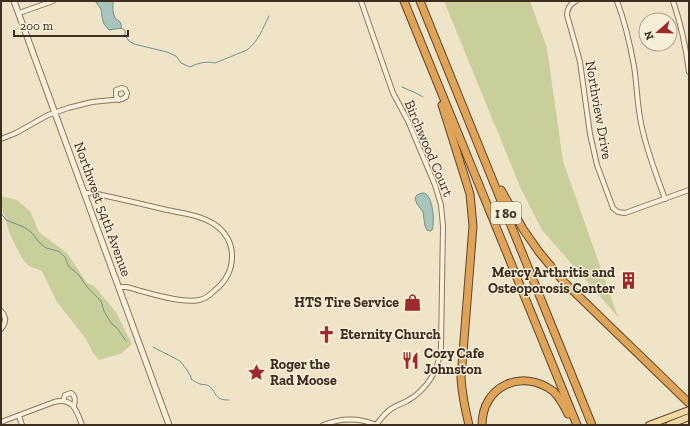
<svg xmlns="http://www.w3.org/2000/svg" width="690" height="426" font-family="'Zilla Slab',serif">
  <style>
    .green { fill: #c9cf9b }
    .water { fill: #a9c4bc; stroke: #6f938a }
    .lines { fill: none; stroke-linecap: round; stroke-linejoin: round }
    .stream { stroke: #6f938a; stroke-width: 1 }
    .minor-casing { stroke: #8d765c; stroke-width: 6 }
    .tertiary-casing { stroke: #8d765c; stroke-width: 7 }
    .primary-casing { stroke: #5b4430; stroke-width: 8 }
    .motorway-casing { stroke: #5b4430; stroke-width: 9 }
    .minor { stroke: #faf1dc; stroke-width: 4 }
    .tertiary { stroke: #faf1dc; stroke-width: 5 }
    .primary { stroke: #f3d9a0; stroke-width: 6 }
    .motorway { stroke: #e0a458; stroke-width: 7 }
    .labels { text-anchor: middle; stroke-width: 3; stroke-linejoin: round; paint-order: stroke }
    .shield { fill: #f7eed8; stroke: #756857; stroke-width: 1 }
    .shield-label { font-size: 13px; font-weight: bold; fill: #3d2e20 }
    .street-label { font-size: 14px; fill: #3d2e20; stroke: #f7eed8 }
    .poi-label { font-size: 14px; font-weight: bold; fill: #3d2e20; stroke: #f7eed8; text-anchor: start }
  </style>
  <rect width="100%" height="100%" fill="#f0e4c8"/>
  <g class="green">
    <path d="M444,1h86l17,47 16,113 55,156 -76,-87 -21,-41z"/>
    <path d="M1,196l16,4 13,11 9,21 28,21 20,30 7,3 22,26 16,32 -10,9 -23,7 -6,-7 -7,-14 -29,-37 -15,-31 -13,-5 -6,-6 -13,-25 -9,-31z"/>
  </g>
  <g class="water">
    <path d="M95,1h18v11l2,6c4,3 7,4 6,10l-12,2 -5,-6 -2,-7 -1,-8z"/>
    <path d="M422,193c2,0 3,0 4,1 7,5 9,29 6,36l-2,1 -3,-1 -2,-4 -2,-14 -6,-8 -2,-6 2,-3z"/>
  </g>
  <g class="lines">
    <g class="stream">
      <path d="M121,28l4,2v5l4,6 5,3 33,8 9,4 5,7 9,4c8,-4 16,-6 25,-4l32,-13c11,-8 16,-22 22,-34"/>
      <path d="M402,87l14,6 7,4"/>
      <path d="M1,213l5,7 18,7 7,5 8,10 7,6 12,3 7,6 4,10 9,7 10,14 13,13 3,10 7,12 6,5 9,13"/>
      <path d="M153,347l27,14 7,9 4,7v2c3,2 6,4 9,5 3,1 6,0 9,2 9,7 4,14 20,14"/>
    </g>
    <defs>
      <g id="minor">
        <path d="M361,1l10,29 22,63 15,28 27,64 6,20 2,21 -2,121c-2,23 -14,43 -34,54 -5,3 -11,4 -16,8 -6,4 -11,11 -15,16"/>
        <path d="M576,1c-6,3 -9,7 -9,14l9,32 4,15 10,72 7,31 16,43 5,4 7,1 64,-23"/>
        <path d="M617,1c8,21 13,43 17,65 3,19 3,38 7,57 5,26 15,51 24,76"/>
        <path d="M673,1c8,23 13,47 16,71"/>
        <path d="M19,13l34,-12"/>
        <path d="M1,139l15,-6 32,-18 20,-7 24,-6 30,-3 4,-2 1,-4 -2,-4 -3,-1 -6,2v6l3,4"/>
        <path d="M85,193h7c25,5 50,11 75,17 15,3 33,5 47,14 25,17 23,49 0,67 -4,4 -9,8 -15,9 -17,4 -55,-8 -72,-13h-8"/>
        <path d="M1,311c6,6 5,12 0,18"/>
        <path d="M63,401l2,-6 6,-2c5,3 4,8 3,13"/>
        <path d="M19,416l3,9"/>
        <path d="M1,422l53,-20c19,-5 23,9 28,23"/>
        <path d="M323,425c18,-7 35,-8 53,0"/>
      </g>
      <path id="tertiary" d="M14,1l155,424"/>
      <g id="primary">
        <path d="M649,425l40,-15"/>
        <path d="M669,425l20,-8"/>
      </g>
      <g id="motorway">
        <path d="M404,1l173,424"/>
        <path d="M420,1l172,424"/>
        <path d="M442,105l28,89 3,32 -12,152c1,16 4,31 8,47"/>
        <path d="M501,190l22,39 16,23 25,30 125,121"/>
        <path d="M482,425c0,-39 40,-57 71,-34 7,6 11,15 15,23"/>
      </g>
    </defs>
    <use href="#minor" class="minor-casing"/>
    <use href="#tertiary" class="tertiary-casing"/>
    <use href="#primary" class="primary-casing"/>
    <use href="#motorway" class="motorway-casing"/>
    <use href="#minor" class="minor"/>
    <use href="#tertiary" class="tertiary"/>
    <use href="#primary" class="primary"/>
    <use href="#motorway" class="motorway"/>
  </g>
  <defs>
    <symbol id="building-bare" viewBox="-9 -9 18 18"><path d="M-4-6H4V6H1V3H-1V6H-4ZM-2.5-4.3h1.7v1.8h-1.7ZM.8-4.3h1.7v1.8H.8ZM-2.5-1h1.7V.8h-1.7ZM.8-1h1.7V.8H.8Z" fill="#9e2a2b" stroke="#f7eed8" stroke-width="2.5" paint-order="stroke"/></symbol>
    <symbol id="shop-bare" viewBox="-9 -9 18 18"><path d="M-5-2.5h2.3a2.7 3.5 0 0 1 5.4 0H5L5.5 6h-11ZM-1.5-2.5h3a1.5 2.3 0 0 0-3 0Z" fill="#9e2a2b" stroke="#f7eed8" stroke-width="2.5" paint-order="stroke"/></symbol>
    <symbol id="church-bare" viewBox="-9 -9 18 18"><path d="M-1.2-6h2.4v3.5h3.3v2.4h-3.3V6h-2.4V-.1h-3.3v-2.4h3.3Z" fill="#9e2a2b" stroke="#f7eed8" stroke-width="2.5" paint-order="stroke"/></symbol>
    <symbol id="restaurant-bare" viewBox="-9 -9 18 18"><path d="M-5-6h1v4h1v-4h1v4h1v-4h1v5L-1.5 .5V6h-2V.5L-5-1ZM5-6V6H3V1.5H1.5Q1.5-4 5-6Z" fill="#9e2a2b" stroke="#f7eed8" stroke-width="2.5" paint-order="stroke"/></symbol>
    <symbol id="sight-bare" viewBox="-9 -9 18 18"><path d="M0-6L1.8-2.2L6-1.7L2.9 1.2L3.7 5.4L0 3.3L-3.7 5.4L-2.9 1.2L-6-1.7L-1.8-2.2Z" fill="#9e2a2b" stroke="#f7eed8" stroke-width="2.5" paint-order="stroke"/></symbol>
  </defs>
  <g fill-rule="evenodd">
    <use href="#building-bare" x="616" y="268" width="25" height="25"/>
    <use href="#shop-bare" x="400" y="290" width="25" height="25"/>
    <use href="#church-bare" x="314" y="322" width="25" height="25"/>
    <use href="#restaurant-bare" x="398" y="348" width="25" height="25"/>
    <use href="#sight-bare" x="244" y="360" width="25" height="25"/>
  </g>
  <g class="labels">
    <rect class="shield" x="491" y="202" width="30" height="22" rx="3"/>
    <g class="shield-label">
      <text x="506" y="218">I 80</text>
    </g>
    <g class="street-label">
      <text transform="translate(599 110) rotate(80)" y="5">Northview Drive</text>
      <text transform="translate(429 148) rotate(67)" y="5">Birchwood Court</text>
      <text transform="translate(103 209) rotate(70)" y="5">Northwest 54th Avenue</text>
    </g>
    <g class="poi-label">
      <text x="615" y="277" text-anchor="end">Mercy Arthritis and<tspan x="615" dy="16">Osteoporosis Center</tspan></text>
      <text x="399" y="307" text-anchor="end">HTS Tire Service</text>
      <text x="340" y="339">Eternity Church</text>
      <text x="424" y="358">Cozy Cafe<tspan x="424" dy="16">Johnston</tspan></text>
      <text x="270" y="369">Roger the<tspan x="270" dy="16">Rad Moose</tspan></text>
    </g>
  </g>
  <rect width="690" height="426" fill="none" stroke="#3d2e20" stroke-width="4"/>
  <g transform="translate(658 32) rotate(250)"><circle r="19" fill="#f7eed8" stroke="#ada18e"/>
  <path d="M0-3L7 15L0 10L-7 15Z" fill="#9e2a2b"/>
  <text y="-6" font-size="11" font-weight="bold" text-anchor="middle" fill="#3d2e20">N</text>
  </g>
  <path d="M14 30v6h114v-6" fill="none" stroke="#3d2e20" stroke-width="2"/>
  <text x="20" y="30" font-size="12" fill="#3d2e20" stroke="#f7eed8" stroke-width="3" paint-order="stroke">200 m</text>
</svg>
